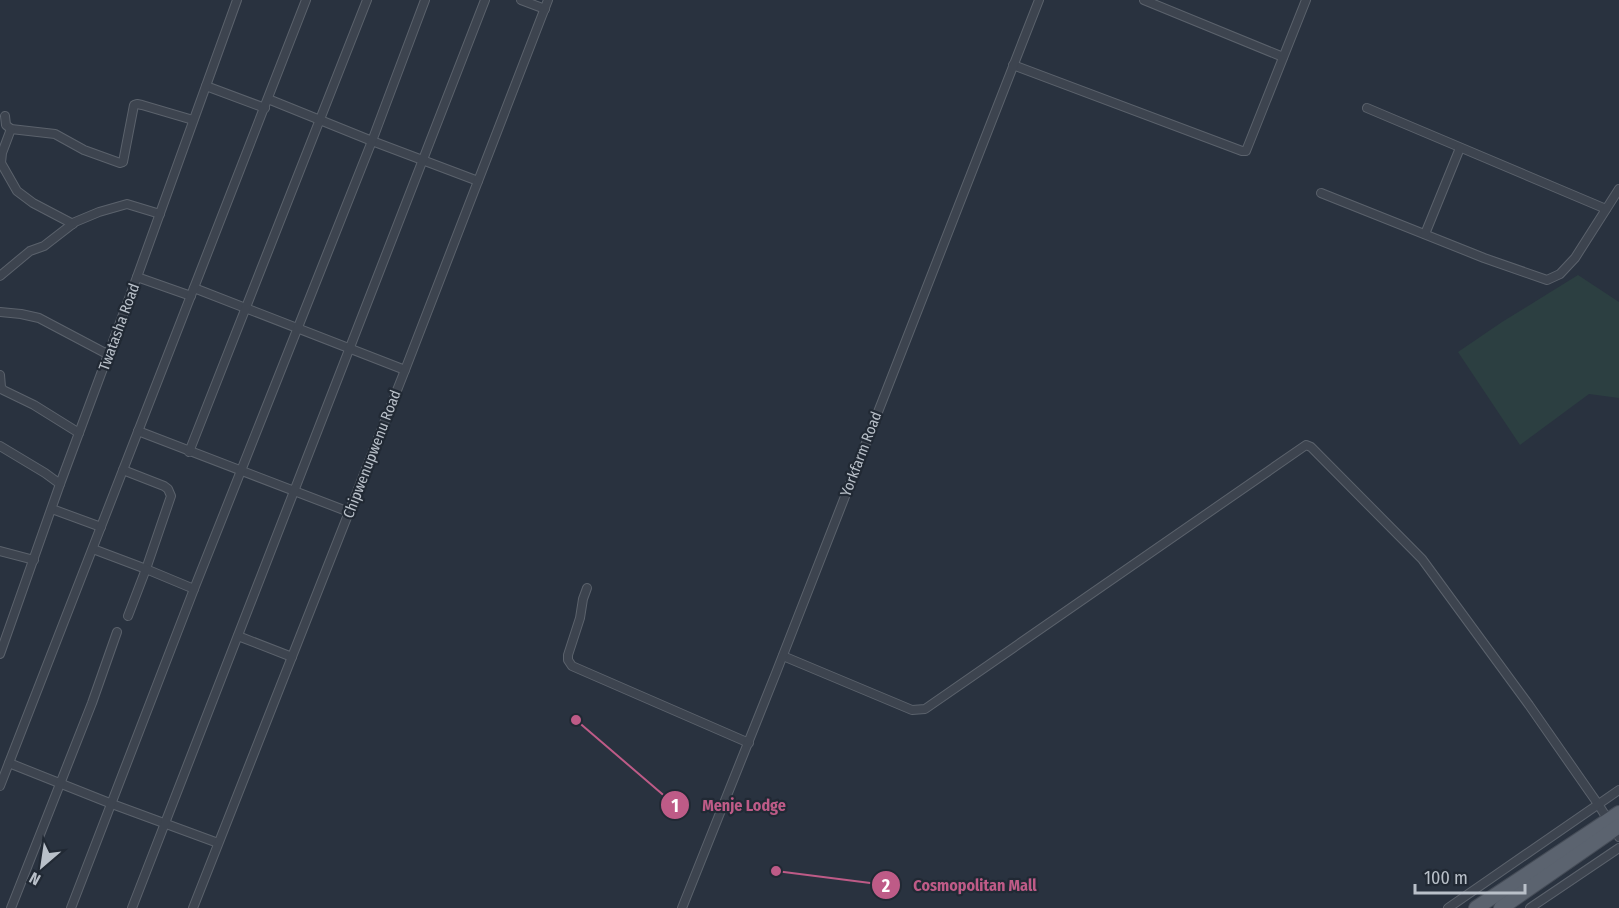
<svg xmlns="http://www.w3.org/2000/svg" width="1619" height="908" font-family="'Fira Sans Condensed',sans-serif">
  <style>
    .green { fill: #2c3f41 }
    .lines { fill: none; stroke-linecap: round; stroke-linejoin: round }
    .street-casing { stroke: #5b626c; stroke-width: 10 }
    .primary-casing { stroke: #464d58; stroke-width: 16 }
    .street { stroke: #3d444f; stroke-width: 8 }
    .primary { stroke: #5b636f; stroke-width: 14 }
    .labels { text-anchor: middle; stroke-width: 4.5; stroke-linejoin: round; paint-order: stroke }
    .street-label { font-size: 15px; fill: #b9c0c9; stroke: #212934 }
    .leader { fill: none; stroke: #be5b87; stroke-width: 2 }
    .callout-dot { fill: #be5b87; stroke: #212934; stroke-width: 2 }
    .mark-label { font-size: 18px; text-anchor: middle; font-weight: bold; fill: #fff }
    .callout-label { font-size: 16px; text-anchor: middle; font-weight: bold; fill: #be5b87; stroke: #212934; stroke-width: 4.5; stroke-linejoin: round; paint-order: stroke }
  </style>
  <rect width="100%" height="100%" fill="#29323f"/>
  <path class="green" d="M1578,275l41,27v96l-30,-4 -69,51 -62,-93 44,-30z"/>
  <g class="lines">
    <defs>
      <g id="street">
        <path d="M521,0l24,9"/>
        <path d="M1144,0l139,57"/>
        <path d="M1013,65l229,86h4l60,-151"/>
        <path d="M206,86l59,22"/>
        <path d="M268,99l104,42 106,40"/>
        <path d="M1367,108l239,101"/>
        <path d="M5,116l1,9 5,4 44,5 29,16 36,13 3,-1 11,-57 3,-1 5,1 51,15"/>
        <path d="M11,129l-9,24 -1,10 16,28 16,12 40,21"/>
        <path d="M1321,193l163,65 63,22 13,-6 15,-16 44,-69"/>
        <path d="M1425,234l35,-86"/>
        <path d="M0,276l30,-25 14,-5 31,-24 24,-10 28,-8 33,10"/>
        <path d="M137,277l54,19"/>
        <path d="M194,288l211,82"/>
        <path d="M0,312l21,2 18,4 70,37"/>
        <path d="M0,375l1,12 2,3 31,15 45,28"/>
        <path d="M138,431l211,81"/>
        <path d="M0,446l45,27 15,11"/>
        <path d="M189,452l178,-452"/>
        <path d="M123,470l41,16 4,3 3,7 -25,73 -18,47"/>
        <path d="M52,509l49,18"/>
        <path d="M93,549l53,20 48,20"/>
        <path d="M0,551l34,9"/>
        <path d="M587,588l-4,11 -3,19 -12,37v5l4,6 177,77"/>
        <path d="M238,636l54,21"/>
        <path d="M0,654l60,-170 77,-207 100,-277"/>
        <path d="M783,656l129,54 13,-1 381,-264 5,2 111,112 107,146 69,99 21,33"/>
        <path d="M9,763l103,41 106,39"/>
        <path d="M0,786l306,-786"/>
        <path d="M11,908l81,-205 25,-71"/>
        <path d="M71,908l123,-319 178,-448 53,-141"/>
        <path d="M132,908l353,-908"/>
        <path d="M193,908l212,-538 143,-370"/>
        <path d="M682,908l94,-235 263,-673"/>
        <path d="M1448,908l171,-118"/>
        <path d="M1530,908l89,-60"/>
      </g>
      <g id="primary">
        <path d="M1476,908l143,-95"/>
        <path d="M1501,908l118,-82"/>
      </g>
    </defs>
    <use href="#street" class="street-casing"/>
    <use href="#primary" class="primary-casing"/>
    <use href="#street" class="street"/>
    <use href="#primary" class="primary"/>
  </g>
  <g class="labels">
    <g class="street-label">
      <text transform="translate(119 327) rotate(-70)" y="5">Twatasha Road</text>
      <text transform="translate(372 454) rotate(-69)" y="5">Chipwenupwenu Road</text>
      <text transform="translate(861 454) rotate(-69)" y="5">Yorkfarm Road</text>
    </g>
  </g>
  <path class="leader" d="M576 720L675 805M776 871L886 885"/>
  <g class="callout-dot">
    <circle cx="576" cy="720" r="6"/>
    <circle cx="776" cy="871" r="6"/>
    <circle cx="675" cy="805" r="15"/>
    <circle cx="886" cy="885" r="15"/>
  </g>
  <g class="mark-label">
    <text x="675" y="812">1</text>
    <text x="886" y="892">2</text>
  </g>
  <g class="callout-label">
    <text x="744" y="811">Menje Lodge</text>
    <text x="975" y="891">Cosmopolitan Mall</text>
  </g>
  <g transform="translate(42 866) rotate(209)" stroke="#212934" stroke-width="4.5" paint-order="stroke">
  <path d="M0-4.5L10 22L0 15L-10 22Z" fill="#b9c0c9"/>
  <text y="-9" font-size="16" font-weight="bold" text-anchor="middle" fill="#b9c0c9">N</text>
  </g>
  <path d="M1415 884v9h110v-9" fill="none" stroke="#b9c0c9" stroke-width="3"/>
  <text x="1424" y="884" font-size="18" fill="#b9c0c9" stroke="#212934" stroke-width="4.5" paint-order="stroke">100 m</text>
</svg>
